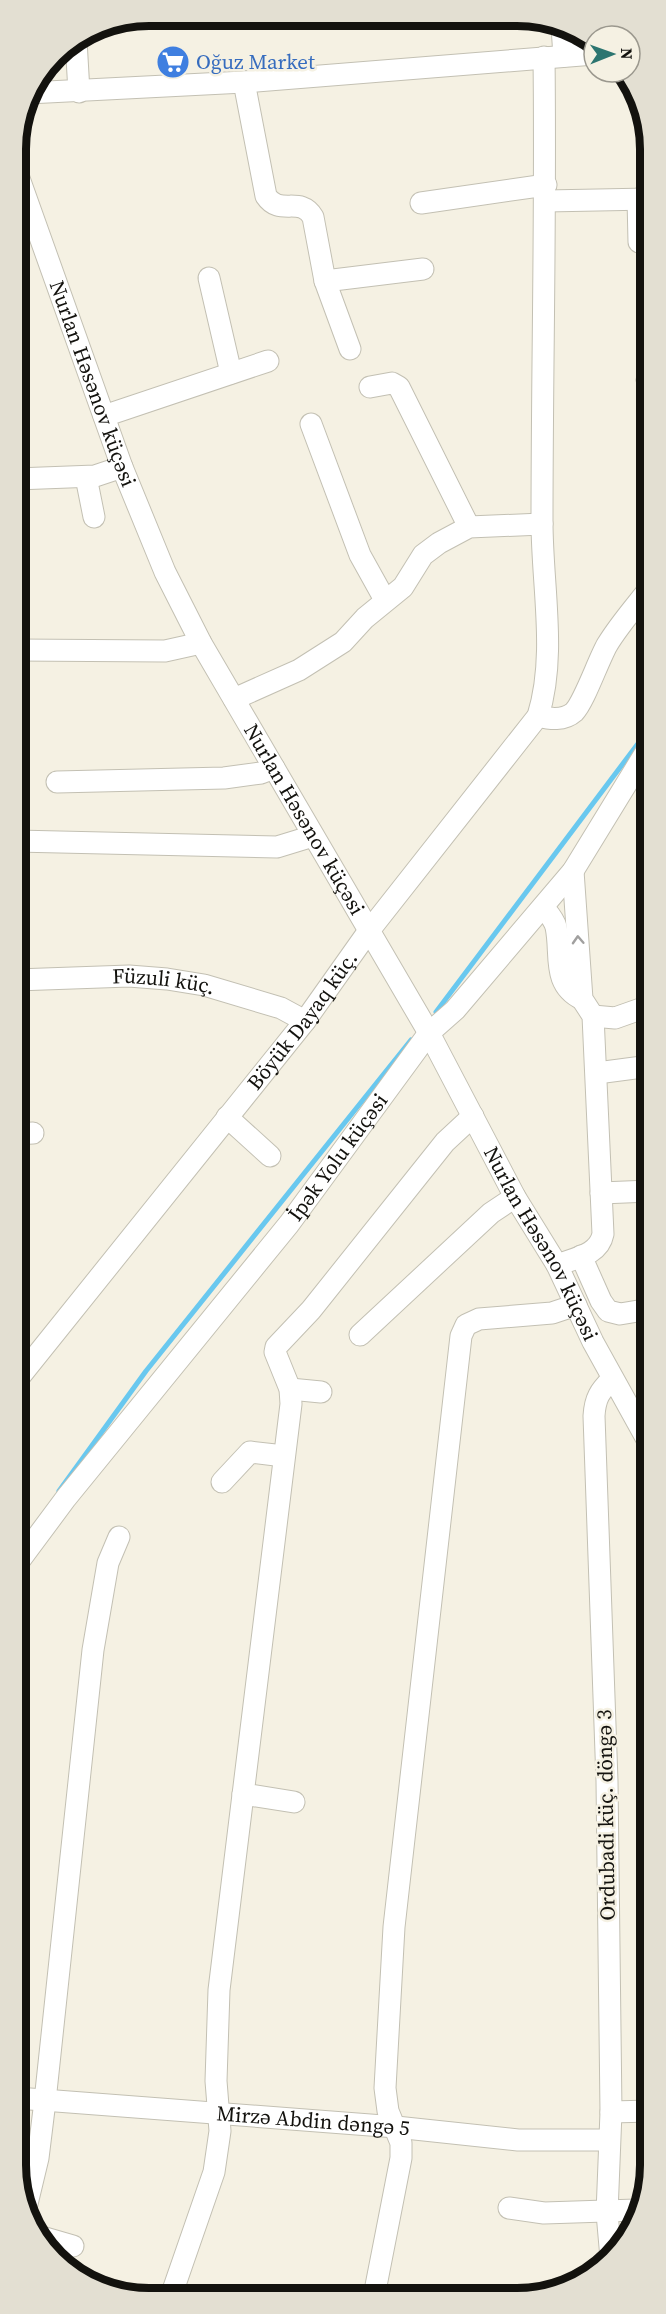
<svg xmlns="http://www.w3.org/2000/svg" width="666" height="2314" font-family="'Source Serif 4',serif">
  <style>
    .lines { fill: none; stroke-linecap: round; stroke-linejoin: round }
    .stream { stroke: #69c8ef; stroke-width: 5 }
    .minor-casing { stroke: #c3c0b3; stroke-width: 23 }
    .minor { stroke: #fff; stroke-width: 21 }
    .oneway { stroke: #a1a09f }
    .labels { text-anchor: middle; stroke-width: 5; stroke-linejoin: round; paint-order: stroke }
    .shop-label { font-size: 21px; fill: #366cbe; stroke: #f5f1e3; text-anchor: start }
    .street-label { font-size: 21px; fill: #13120e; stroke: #f5f1e3 }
    .rim { fill: none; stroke: #13120e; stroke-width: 8 }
  </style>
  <rect width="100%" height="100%" fill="#f5f1e3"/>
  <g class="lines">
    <g class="stream">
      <path d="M436,1012l213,-283"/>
      <path d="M59,1491l87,-120 265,-331"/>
    </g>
    <defs>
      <g id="minor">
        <path d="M562,27l2,29"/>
        <path d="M76,40l3,52"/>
        <path d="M244,82l22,114c14,21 34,-1 47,21l12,64 25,68"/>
        <path d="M28,93l216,-11 350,-28"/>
        <path id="s1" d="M15,167l107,300 43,105 36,71 228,390 86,164 42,68 36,77 57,103"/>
        <path d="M638,199l1,43"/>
        <path d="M546,201l103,-2"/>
        <path d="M421,203l125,-18"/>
        <path d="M209,278l22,95"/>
        <path d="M325,281l98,-12"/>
        <path d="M647,380l2,5"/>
        <path d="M370,387l22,-4 7,4 70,140"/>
        <path d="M104,416l164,-55"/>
        <path d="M311,424l49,131 25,45"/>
        <path d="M86,477l8,40"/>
        <path d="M16,479l79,-3 27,-9"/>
        <path d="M16,650l149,1 36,-8"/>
        <path d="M234,699l65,-29 44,-28 22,-24 38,-31 20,-32 16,-12 30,-16 73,-3"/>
        <path d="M538,716c12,3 26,5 36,-4 10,-10 24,-51 33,-67 12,-20 28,-38 42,-56"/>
        <path d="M57,782l167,-4 37,-5 13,-5"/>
        <path d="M16,841l261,6 36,-11"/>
        <path d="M543,907c5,6 11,12 13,20 6,27 -5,57 26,72"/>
        <path id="s2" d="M16,980l113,-4 38,3 37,6 77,23 24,13"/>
        <path d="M593,1016l22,2 34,-12"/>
        <path d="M597,1073l53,-7"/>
        <path d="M227,1117l43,39"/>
        <path d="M16,1134l17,-1"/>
        <path d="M601,1193l49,-2"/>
        <path d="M581,1256l20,45 7,10 12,3 30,-5"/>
        <path d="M557,1265c18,-7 42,-10 46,-31l-10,-218 -11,-17 -9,-128"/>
        <path d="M360,1335l131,-122 24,-16"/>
        <path id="s3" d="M17,1380l288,-359 63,-89 170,-216c19,-61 4,-130 4,-194 0,-155 4,-310 2,-465"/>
        <path d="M290,1389l31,3"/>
        <path d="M222,1482l28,-30 34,4"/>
        <path id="s4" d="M17,1564l49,-66 223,-274 140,-191 26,-23 118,-139 76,-124"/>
        <path d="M243,1794l51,8"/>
        <path id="s5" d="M17,2098l379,29 122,13h91"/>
        <path d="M611,2112l40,-1"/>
        <path d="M26,2208l12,-50 7,-57 48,-451 15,-87 11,-26"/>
        <path d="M509,2208l35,5 92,-3"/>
        <path d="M42,2237l31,9"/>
        <path d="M611,2258l-4,-45 4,-101 -4,-331 -13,-365c1,-18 6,-25 18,-37"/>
        <path d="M171,2296l43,-124 6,-41 -4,-50 3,-91 72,-586 -1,-15 -15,-37 1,-5 35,-37 134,-168 28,-26"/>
        <path d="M374,2296l27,-138v-15l-13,-32 -3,-23 9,-161 67,-591 5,-11 13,-6 73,-6 24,-8"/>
      </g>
    </defs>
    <use href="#minor" class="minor-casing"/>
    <use href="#minor" class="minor"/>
  </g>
  <defs><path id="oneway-chevron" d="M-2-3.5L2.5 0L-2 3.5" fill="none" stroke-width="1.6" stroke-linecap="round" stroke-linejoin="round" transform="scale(1.5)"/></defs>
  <use class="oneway" href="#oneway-chevron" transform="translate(578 940) rotate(-93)"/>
  <defs>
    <symbol id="supermarket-disc" viewBox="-11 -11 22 22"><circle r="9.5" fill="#3f7fe0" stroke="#f5f1e3"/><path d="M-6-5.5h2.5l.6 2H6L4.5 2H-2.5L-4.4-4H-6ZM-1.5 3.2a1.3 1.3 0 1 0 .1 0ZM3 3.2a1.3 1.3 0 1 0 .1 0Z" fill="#fff"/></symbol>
  </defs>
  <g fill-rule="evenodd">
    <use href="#supermarket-disc" x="154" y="43" width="38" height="38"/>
  </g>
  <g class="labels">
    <g class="shop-label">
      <text x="196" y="69">Oğuz Market</text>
    </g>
    <g class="street-label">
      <text dy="7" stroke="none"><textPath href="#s1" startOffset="230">Nurlan Həsənov küçəsi</textPath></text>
      <text dy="7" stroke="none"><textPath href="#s1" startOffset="716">Nurlan Həsənov küçəsi</textPath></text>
      <text dy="7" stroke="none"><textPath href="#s2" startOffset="148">Füzuli küç.</textPath></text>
      <text dy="7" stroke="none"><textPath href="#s3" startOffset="459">Böyük Dayaq küç.</textPath></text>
      <text dy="7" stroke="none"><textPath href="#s4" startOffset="518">İpək Yolu küçəsi</textPath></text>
      <text dy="7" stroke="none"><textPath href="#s1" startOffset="1202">Nurlan Həsənov küçəsi</textPath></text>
      <text transform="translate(606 1815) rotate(-91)" y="7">Ordubadi küç. döngə 3</text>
      <text dy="7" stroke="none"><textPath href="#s5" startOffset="297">Mirzə Abdin dəngə 5</textPath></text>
    </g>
  </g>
  <path d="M0 0H666V2314H0ZM149 26H517A123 123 0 0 1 640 149V2165A123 123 0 0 1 517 2288H149A123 123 0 0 1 26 2165V149A123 123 0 0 1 149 26Z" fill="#e3dfd2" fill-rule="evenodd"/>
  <path class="rim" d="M149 26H517A123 123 0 0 1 640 149V2165A123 123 0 0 1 517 2288H149A123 123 0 0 1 26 2165V149A123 123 0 0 1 149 26Z"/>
  <g transform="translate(612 54) rotate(89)"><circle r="28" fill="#f5f1e3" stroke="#9b988e" stroke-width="1.5"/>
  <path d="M0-4.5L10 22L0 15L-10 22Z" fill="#2c7570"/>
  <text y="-9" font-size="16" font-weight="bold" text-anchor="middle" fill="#13120e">N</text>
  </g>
</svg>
